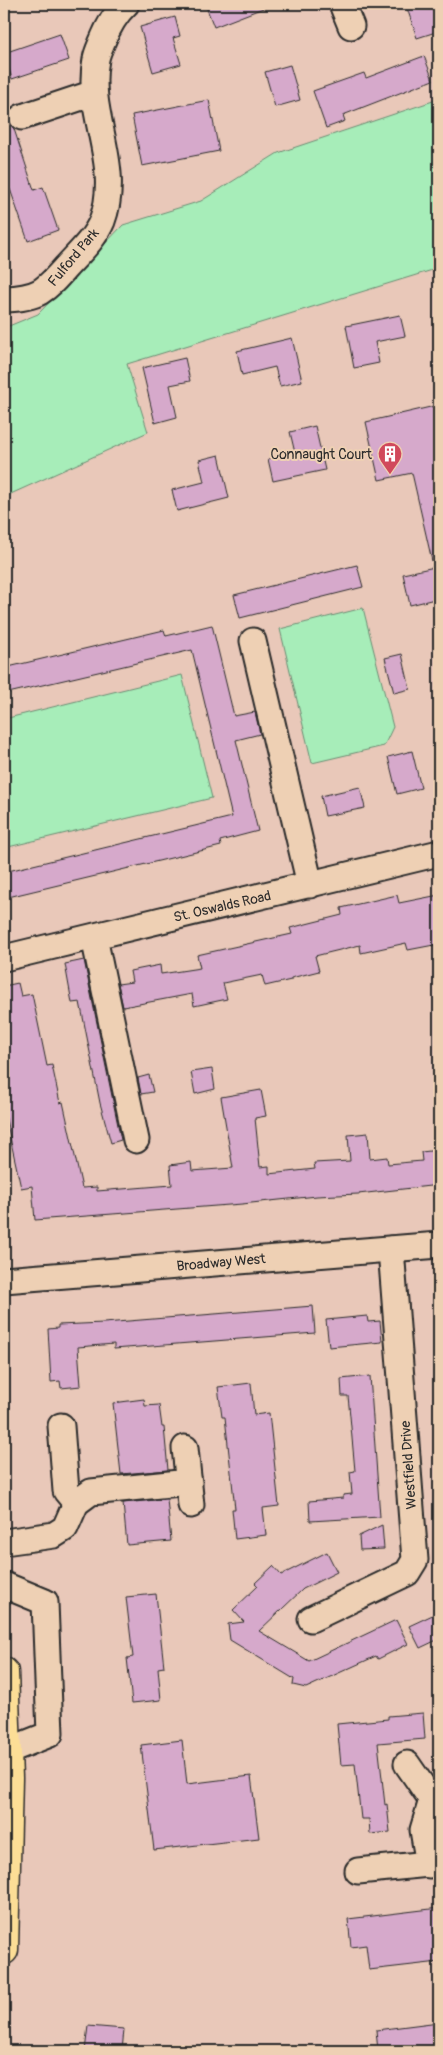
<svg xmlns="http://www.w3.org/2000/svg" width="443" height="2055" font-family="Pangolin,sans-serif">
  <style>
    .green { fill: #a7edb9; stroke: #698c72 }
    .building { fill: #d6a9cb; stroke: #2b2b2b }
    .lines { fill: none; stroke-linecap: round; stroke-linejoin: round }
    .minor-casing { stroke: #2b2b2b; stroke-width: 29 }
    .major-casing { stroke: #2b2b2b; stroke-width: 31 }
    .minor { stroke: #eed0b4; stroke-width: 25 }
    .major { stroke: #fcde96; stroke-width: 28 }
    .labels { text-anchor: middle; stroke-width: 4; stroke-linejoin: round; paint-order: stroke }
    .street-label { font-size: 14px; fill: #2b2b2b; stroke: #eed0b4 }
    .poi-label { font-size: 14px; fill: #2b2b2b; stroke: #eed0b4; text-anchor: end }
  </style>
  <rect width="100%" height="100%" fill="#e9c8b9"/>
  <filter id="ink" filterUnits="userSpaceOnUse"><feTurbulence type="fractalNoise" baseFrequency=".02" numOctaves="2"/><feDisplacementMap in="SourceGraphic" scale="10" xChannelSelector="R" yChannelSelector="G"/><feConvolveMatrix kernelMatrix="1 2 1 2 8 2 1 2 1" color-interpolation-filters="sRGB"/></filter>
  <g filter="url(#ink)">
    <g class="green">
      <path d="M439,99v169l-312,96 21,68 -144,65v-169l34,-14 85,-89 78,-24 77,-48z"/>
      <path d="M363,608l30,119 -9,19 -72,17 -32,-134z"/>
      <path d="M182,675l30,123 -208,50v-129z"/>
    </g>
    <g class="building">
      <path d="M205,4h66v1l-57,22z"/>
      <path d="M418,4h13l8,27 -22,7 -10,-30z"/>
      <path d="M175,17l5,19 -7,2 8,26 -28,8 -13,-45z"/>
      <path d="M60,34l9,26 -57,19 -8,-26z"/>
      <path d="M424,56l9,24 -90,35 2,6 -19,7 -13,-37 51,-18 2,5z"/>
      <path d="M290,65l10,35 -25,7 -10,-35z"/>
      <path d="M209,100l10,51 -77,15 -10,-51z"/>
      <path d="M4,108h3l2,14 5,7 20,61 9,-3 15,43 -30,11 -18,-52 -6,2z"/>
      <path d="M400,315l5,21 -30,6 4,21 -25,5 -8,-42z"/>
      <path d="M292,338l10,43 -22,5 -5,-19 -33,8 -5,-24z"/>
      <path d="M185,358l5,23 -20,4 7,32 -22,6 -13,-55z"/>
      <path d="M439,405v155l-7,1 -20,-88 -33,7 -13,-58z"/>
      <path d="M315,426l10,44 -52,11 -5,-22 27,-6 -5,-21z"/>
      <path d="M219,455l10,43 -52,13 -5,-21 32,-8 -5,-22z"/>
      <path d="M357,565l6,22 -123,31 -6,-23z"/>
      <path d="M439,566v32l-29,7 -7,-31z"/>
      <path d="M212,625l22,91 21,-4 5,22 -24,6 22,91 -38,10 1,5 -217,52v-26l228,-55 -40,-167 -188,44v-26l160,-38 2,6z"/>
      <path d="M402,654l8,35 -16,4 -9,-35z"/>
      <path d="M412,751l9,37 -24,6 -9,-37z"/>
      <path d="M360,787l5,21 -40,8 -4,-20z"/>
      <path d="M397,895l2,8 40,-8v49l-31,6 -2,-7 -45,10 -1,-8 -45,11 4,15 -28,7v2l-26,6 -3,-11 -39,8 4,16 -33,7 -2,-12 -69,13 -5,-23 14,-2 -2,-11 30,-6 1,9 39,-6 -3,-13 95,-21 -2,-6 52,-13 -1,-7z"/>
      <path d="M84,960l37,180 -10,3 -11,-40 -20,-101 -8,1 -7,-39z"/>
      <path d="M18,983l3,13 11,-2 15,72 5,-1 8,38 3,-1 19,86 15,-1v4l75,-6 -2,-20 21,-3 1,9 41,-3 -12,-71 40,-7 5,26 -11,2 5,49 9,-1v8l46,-5 -1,-6 36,-2 -2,-26 20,-2 2,26 17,-2 1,7 34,-3 -1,-9 18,-2v35l-81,9 -41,2 -75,8 -207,16 -3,-34 -11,2 -17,-78v-124z"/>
      <path d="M212,1069l3,20 -20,5 -4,-22z"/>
      <path d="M149,1075l4,17 -12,2 -3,-16z"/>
      <path d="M313,1306l2,27 -201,16v-5l-36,3 3,39 -20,2 -1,-7 -9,1 -3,-53 10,-1v-3l46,-2z"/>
      <path d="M367,1316l1,6 12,-1 2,21 -53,5 -3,-27z"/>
      <path d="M370,1376l10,141 -70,4 -1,-20 34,-3v-3l9,-1 -2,-22 5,-1 -5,-55 -2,-20h-6l-1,-17z"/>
      <path d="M251,1383l3,32 15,-2 10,93 -16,2 3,27 -31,4 -3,-30h3l-10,-92h-3l-4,-30z"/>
      <path d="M144,1399l1,7 14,-1 3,22h2l4,43 -47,4 -8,-71z"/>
      <path d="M167,1499l4,42 -44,4 -4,-42z"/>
      <path d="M382,1525l2,24 -24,1 -1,-14z"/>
      <path d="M327,1552l10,20 -34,17 -44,42 50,30 87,-41 12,24 -30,15 -2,-3 -70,32 -13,-3 1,-6 -64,-39 -2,-16 16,-2 -11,-12 25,-24 -3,-3 18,-17 8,9z"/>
      <path d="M156,1594l8,73 -6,1 3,32 -29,3 -5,-45 6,-1 -7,-60z"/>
      <path d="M439,1612v27l-19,9 -11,-22z"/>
      <path d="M423,1713l2,26 -47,4 7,62 2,-1 3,28 -20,2 -1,-15h-8l-6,-55 -14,1 -4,-41 51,-5v-3z"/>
      <path d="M182,1740l5,44 64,-8 8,62 -105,12 -13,-105z"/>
      <path d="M439,1908v54l-70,8 -3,-25 -15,2 -3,-28z"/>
      <path d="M439,2022v29h-61l-2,-21z"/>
      <path d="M88,2026l36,3 -2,22h-37z"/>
    </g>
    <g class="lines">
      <defs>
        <g id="minor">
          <path d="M342,4l9,22"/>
          <path d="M22,117l72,-24"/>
          <path d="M4,299c35,-1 41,-8 63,-33 13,-14 28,-28 35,-45 21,-56 -17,-107 -6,-162 1,-6 4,-12 6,-17 6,-15 13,-28 24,-38"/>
          <path d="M253,641l57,244"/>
          <path d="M94,937l42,203"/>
          <path d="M4,958l435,-105"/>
          <path d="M4,1280l435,-35"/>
          <path d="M61,1426l5,65 10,12"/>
          <path d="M185,1448l6,57"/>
          <path d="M4,1542l50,-7 11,-7 11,-25 15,-11 98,-10"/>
          <path d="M4,1585l41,17 5,132 -43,17"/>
          <path d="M311,1619l96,-46 8,-13 -24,-311"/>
          <path d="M407,1764l25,36 7,-1"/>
          <path d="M429,1865l-6,-35 9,-30"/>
          <path d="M358,1871l81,-8"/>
        </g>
        <path id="major" d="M4,1672l4,106 -4,172"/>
      </defs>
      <use href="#minor" class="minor-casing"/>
      <use href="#major" class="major-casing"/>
      <use href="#minor" class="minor"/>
      <use href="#major" class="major"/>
    </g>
  </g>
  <defs>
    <symbol id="building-pin" viewBox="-11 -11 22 30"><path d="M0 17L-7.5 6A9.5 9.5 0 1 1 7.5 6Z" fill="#d1495b" stroke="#eed0b4"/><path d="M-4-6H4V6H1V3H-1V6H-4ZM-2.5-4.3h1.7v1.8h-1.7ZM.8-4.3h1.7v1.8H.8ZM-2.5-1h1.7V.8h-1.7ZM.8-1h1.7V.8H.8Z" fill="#fff"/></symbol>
  </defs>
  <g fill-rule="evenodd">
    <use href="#building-pin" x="376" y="440" width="28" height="38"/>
  </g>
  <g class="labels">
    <g class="street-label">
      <text transform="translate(73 257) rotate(-50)" y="5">Fulford Park</text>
      <text transform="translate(222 906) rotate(-13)" y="5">St. Oswalds Road</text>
      <text transform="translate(221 1262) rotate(-5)" y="5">Broadway West</text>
      <text transform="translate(408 1465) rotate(-94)" y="5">Westfield Drive</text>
    </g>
    <g class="poi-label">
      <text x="372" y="459">Connaught Court</text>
    </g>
  </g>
  <rect width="443" height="2055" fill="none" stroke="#eed0b4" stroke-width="20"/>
  <rect x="10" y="10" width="423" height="2035" fill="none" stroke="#2b2b2b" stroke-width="2" filter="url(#ink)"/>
</svg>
